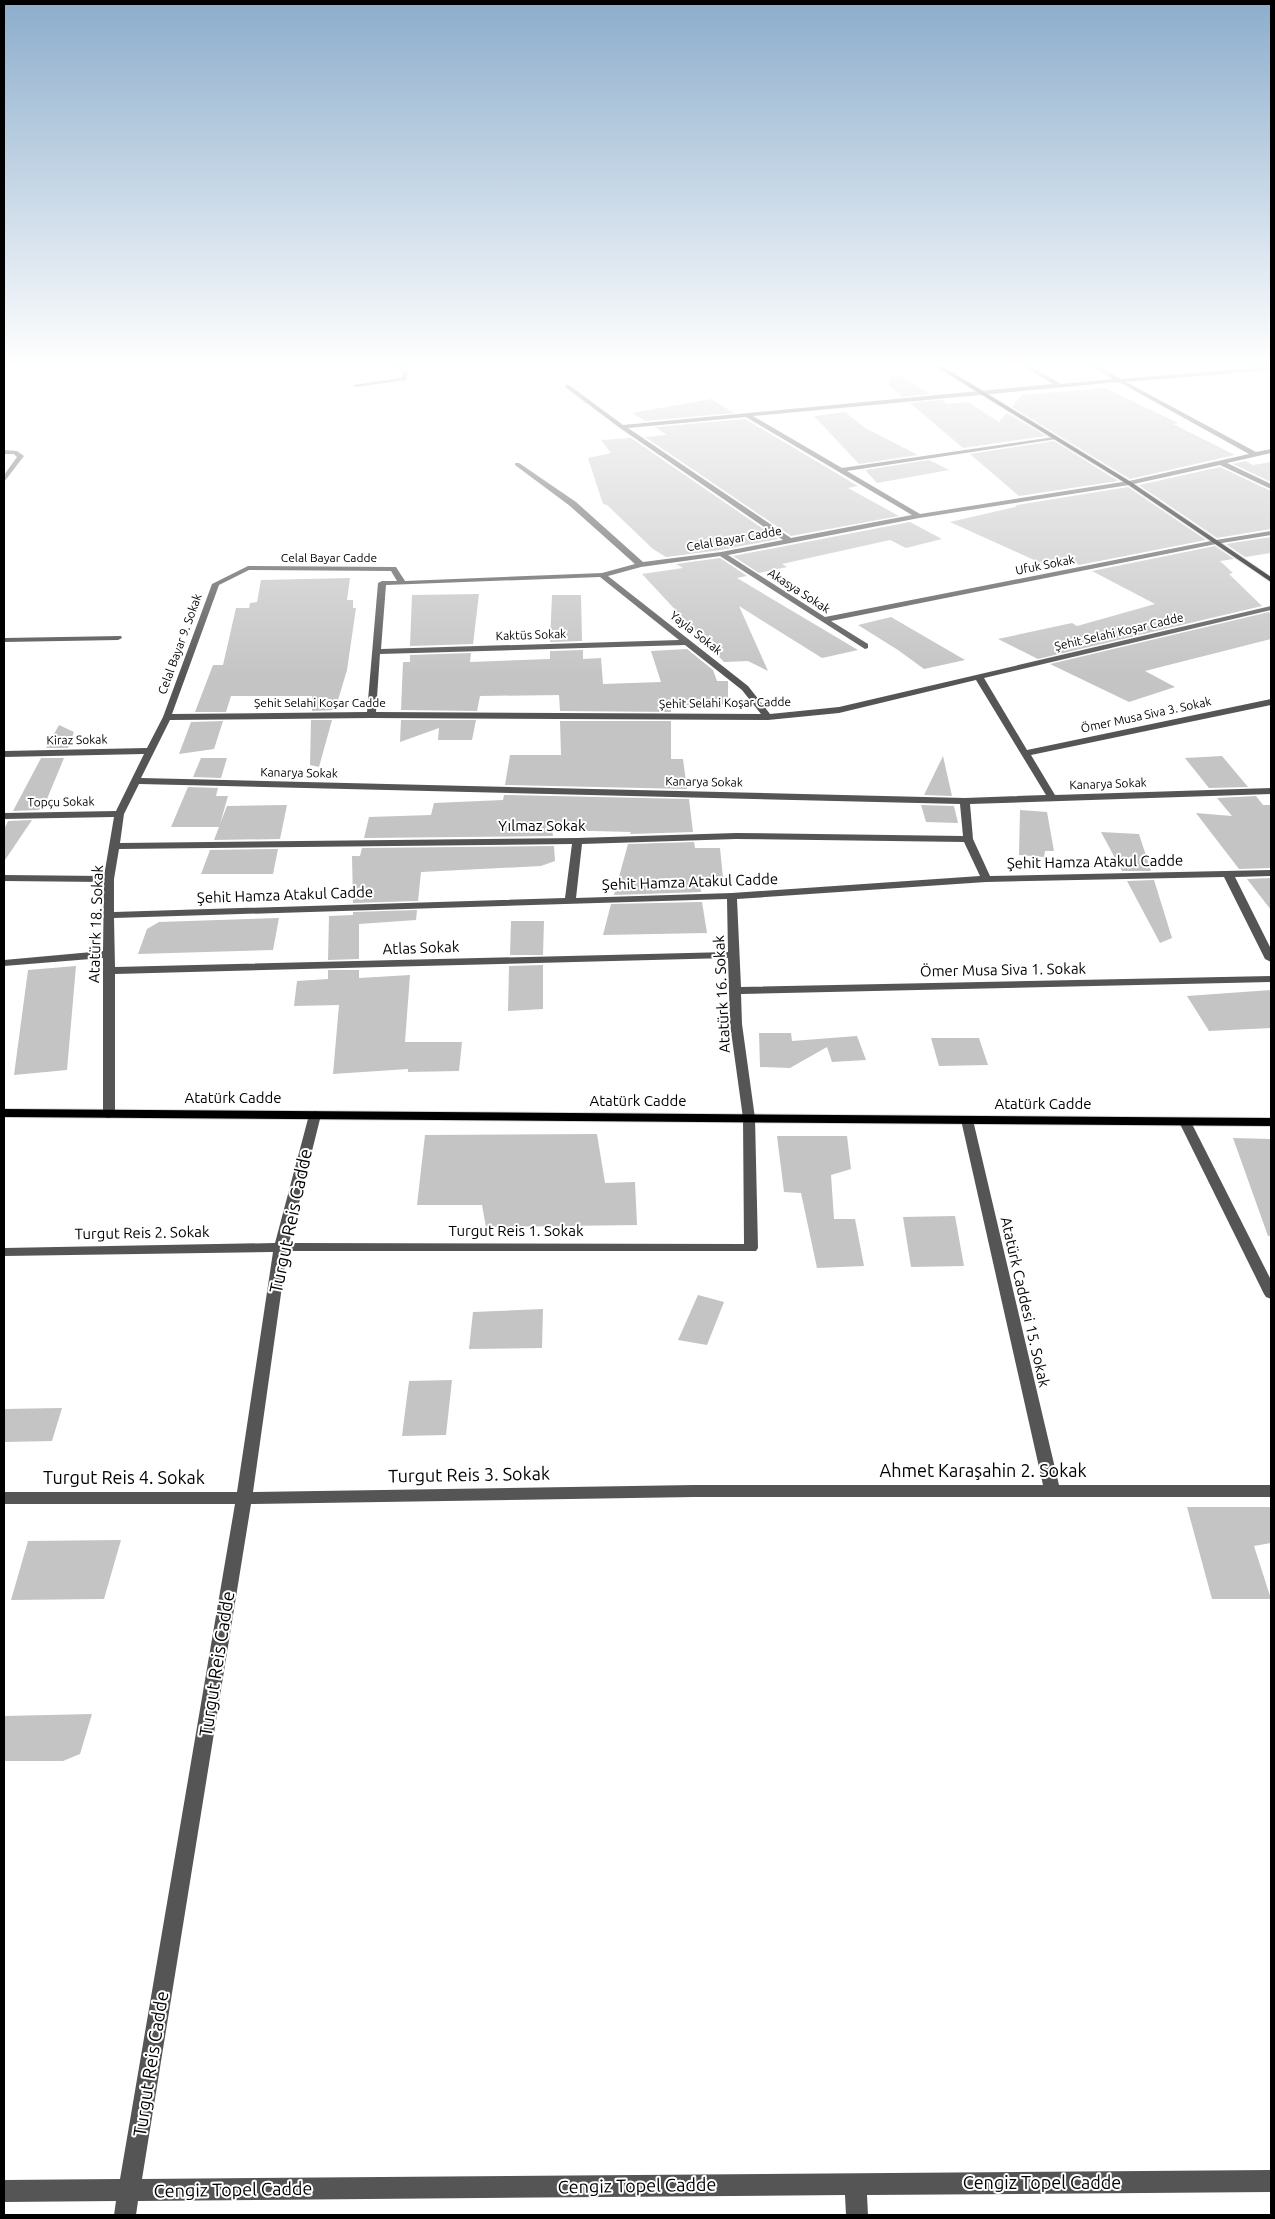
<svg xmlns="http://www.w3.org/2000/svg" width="1275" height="2219" font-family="Ubuntu,sans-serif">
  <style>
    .building { fill: #c4c4c4 }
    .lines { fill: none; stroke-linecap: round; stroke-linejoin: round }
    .major-casing { stroke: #dbdbdb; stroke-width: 2 }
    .minor { fill: #555; fill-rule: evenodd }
    .major { fill: #000; fill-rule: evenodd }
    .labels { text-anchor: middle; stroke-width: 4; stroke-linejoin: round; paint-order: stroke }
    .far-street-label { font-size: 12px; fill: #000; stroke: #fff }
    .street-label { font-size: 15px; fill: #000; stroke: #fff }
    .near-street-label { font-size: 18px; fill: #000; stroke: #fff }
  </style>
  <rect width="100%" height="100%" fill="#fff"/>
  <g class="building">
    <path d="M894,373l36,21 -28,3 -15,-13z"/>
    <path d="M1105,388l73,35 -5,1 62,31 -105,24 -118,-72 10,-12z"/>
    <path d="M711,399l23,14 -89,8 -13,-8z"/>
    <path d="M942,400l5,4 21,-2 31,20 8,-9 39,23 -83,12 -53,-45z"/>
    <path d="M845,412l20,16 53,27 -59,9 -45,-48z"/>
    <path d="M745,419l113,67 -10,2 51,28 -108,20 -146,-99 22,-2 -12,-8z"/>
    <path d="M631,438l147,101 -57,11 -55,7 -13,-8 -46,-44 -4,-1 -15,-46 23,-5 -10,-13z"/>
    <path d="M1054,441l64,40 -99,15 -49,-42z"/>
    <path d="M929,460l20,10 -72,13 -12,-13z"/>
    <path d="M1245,461l8,4 18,-3v20l-38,-18z"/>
    <path d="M1220,467l51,24v38l-54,9 -78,-53z"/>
    <path d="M1128,487l78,53 -127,25 -12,-6 -24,5 -93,-42 65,-15 2,-2z"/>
    <path d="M910,522l32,17 -36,9 -16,-8 -108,24 5,3 -28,6 -26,-17z"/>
    <path d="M1271,537v16l-26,4 -19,-13z"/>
    <path d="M1215,546l19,13 -14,2 13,12 -4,1 33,32 -224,53 -40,-20 74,-16 5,3 78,-22 -63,-33z"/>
    <path d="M720,558l27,18 -10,2 121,72 -36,8 -83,-52 29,65 -20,-10 -24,1 -82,-88 41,-6 -7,-4z"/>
    <path d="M350,578l-3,22h6v8h3l-9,62 -12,40 -23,1v-15h-81l-5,16h-31l18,-47h10l13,-57h13l1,-5 7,-1 4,-22z"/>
    <path d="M479,594l-6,50 -63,2 2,-51z"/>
    <path d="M552,595h29l1,46 -32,1z"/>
    <path d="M1269,612l2,3v24l-126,32 30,16 -46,15 -79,-38z"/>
    <path d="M891,617l74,43 -41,9 -26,-19 -40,-25z"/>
    <path d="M687,649l26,21 4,11h11v23l-57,2v6l-111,-1 -1,-16 -79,1 -3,15 -76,-1 2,-48h7v-7l61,-2 -1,9 80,-3v-8l33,-1v9l18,-1 2,26 58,-2 -10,-31z"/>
    <path d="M311,720h21l-13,47 -9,-2z"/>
    <path d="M401,720h75l-4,20h-34l1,-12 -39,14z"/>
    <path d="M223,721l-9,28 -35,5 12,-32z"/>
    <path d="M560,721h111v38h12l4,30 -182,-4 5,-30h51z"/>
    <path d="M59,725l15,7 -6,16h-22z"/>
    <path d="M943,756l9,40 -28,-1z"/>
    <path d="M1222,756l26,31 -39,1 -24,-30z"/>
    <path d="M41,758h23l-17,41 -8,11 -26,1z"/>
    <path d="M201,758h26l-6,20 -28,-1z"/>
    <path d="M188,787l30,1 -2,8h12l-8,28 7,-18 60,-1 -7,34 -66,1 5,-13h-48z"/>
    <path d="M504,795l185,4 4,33 -63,2 1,-2 -79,-2 1,6 -189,2 5,-21 62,-2 3,-12 69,-3z"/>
    <path d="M1256,796l7,9h8v63l-32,1 -43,-56 36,3 -15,-18z"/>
    <path d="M921,805l33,1 4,17 -32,-1z"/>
    <path d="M1020,810l27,2 7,39h-9l-1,6 -25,-2z"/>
    <path d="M32,820l-27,40 -1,-1v-29l4,-9z"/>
    <path d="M1101,832l38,2 12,37h-29z"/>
    <path d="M694,842l1,6h25l3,30 -24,1 2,13 -87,3 14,-51z"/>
    <path d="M554,846l1,15 -14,5 -120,6 -3,29 -65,2 -1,-47h8l2,-8z"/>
    <path d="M278,849l-5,25h-72l9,-24z"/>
    <path d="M1271,878v32l-24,-31z"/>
    <path d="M1154,880l18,58 -12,5 -33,-62z"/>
    <path d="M702,902l5,31 -104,2 8,-31z"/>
    <path d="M417,910l-1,10 -57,4v35l-31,1 1,-44 24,-1v-3z"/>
    <path d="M279,918l-6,32 -135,4 9,-25 12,-7z"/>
    <path d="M511,921h33l-1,34h-33z"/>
    <path d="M543,965v44l-35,2 1,-45z"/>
    <path d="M76,966l-9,104 -53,5 14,-105z"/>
    <path d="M328,970h31v8l51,-3 -5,67h57l-3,29 -51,1v-3l-75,5 6,-69 -45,1 3,-25 31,-2z"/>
    <path d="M1271,990v38l-62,3 -22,-35z"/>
    <path d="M759,1033h32l1,8 65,-5 9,24 -34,2 -5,-15 -37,21 -30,-1z"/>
    <path d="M931,1038h48l9,27 -49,1z"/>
    <path d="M597,1134l8,49 30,-1 2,43 -151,2 -4,-22h-65l8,-70z"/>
    <path d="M777,1136h70l4,33 -20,6 3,44h21l9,47 -47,2 -16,-75 -17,-1z"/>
    <path d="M1233,1138l38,1v97h-3z"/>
    <path d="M955,1216l9,50 -53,1 -8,-50z"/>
    <path d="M698,1295l26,7 -17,43 -29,-5z"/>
    <path d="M543,1309l-1,39 -73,1 4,-37z"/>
    <path d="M452,1380l-6,55 -44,1 7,-55z"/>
    <path d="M62,1408l-10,33 -48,1v-33z"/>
    <path d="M1187,1507h84v36l-17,3 17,53h-59z"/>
    <path d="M121,1540l-17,59 -93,1 17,-59z"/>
    <path d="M92,1714l-12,40 -17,7h-59v-45z"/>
  </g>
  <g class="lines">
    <defs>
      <g id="major">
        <path d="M935,366h7l189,116 140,95v5l-144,-98z"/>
        <path d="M4,1109l1267,9v8l-1267,-9z"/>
      </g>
    </defs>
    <use href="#major" class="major-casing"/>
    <g class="minor">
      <path d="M396,366h6l6,6 -2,8 -50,7 -3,-2 49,-7 1,-5z"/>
      <path d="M1023,366h7l31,18 52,-5 -23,-13h8l23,13 150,-13v4l-145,12 130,70 15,-3v4l-44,10 44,21v5l-51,-24 -91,20 -210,33 -191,37 97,62 391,-77 55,-9v4l-55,9 -385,77 37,23v4l-3,1 -145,-93 -79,11 -33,9 140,110 22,28 69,-7 432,-101v4l-287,68 43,72 244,-51v6l-240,50 24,40 216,-7v6l-301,10 3,35 17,37 281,-6v6l-36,1 36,72v13l-6,-3 -41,-82 -238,5 -249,17 4,88 530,-11v6l-530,12 1,30 13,94 3,130 -2,3h-469l-34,241 441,-7h349l-82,-365 6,-4 6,4 86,365h212v12h-577l-443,7 -109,675 1129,-9v22l-404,3 1,20h-22l-1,-20 -707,6 -2,14h-22l2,-14 -112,1v-22l116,-1 115,-675h-231v-12h233l36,-240 -269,4v-8l271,-5 34,-128 6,-4 6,4 -32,128 455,1 -1,-126 -13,-94 -2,-66 -613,16v140l-6,4 -4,-1 -2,-3v-156l-99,8v-6l99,-9 1,-69 -100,-1v-6l100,1 10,-59 -110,2v-6l112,-2 28,-57 -140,3v-6l143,-3 16,-31 49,-133 36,-18 145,1h3l9,14 197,-8 33,-9 -65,-58 -55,-41v-2h4l57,39 67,60 78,-10 62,-12 -163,-112 -55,-41v-2h4l54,40 430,-41zM1119,382l130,72 -120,27 -209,33 -73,-43 210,-32 -3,-2 -212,31 -89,-52zM746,417l166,98 -121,23 -163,-110zM249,570l142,1 6,10h-15l-4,2 -11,129 -195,2 47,-129zM600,577l79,63 -298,9 5,-64zM685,645l57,45 19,24 -385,-2 4,-58zM976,680l70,115 -81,3 -824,-20 29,-58 201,-2 397,2 71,-7zM139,784l821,20 3,32 -227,-3 -159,5 -457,5 4,-29zM736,839l228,3 16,34 -248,17 -156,5 6,-54zM572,844l-7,54 -451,14v-33l5,-30zM727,899l1,53 -613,15 -1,-49z"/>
      <path d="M4,450l13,1 7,5 -20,26v-7l13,-18 -3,-3h-10z"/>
      <path d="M121,636l1,2 -4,2 -114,2v-4z"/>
      <path d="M1185,1118l6,4 80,158v19l-5,-2 -2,-3 -85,-172z"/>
    </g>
    <use href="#major" class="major"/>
  </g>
  <linearGradient id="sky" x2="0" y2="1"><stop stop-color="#8cadcc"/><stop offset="0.54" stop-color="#fff"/><stop offset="1" stop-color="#fff" stop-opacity="0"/></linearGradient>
  <rect width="1275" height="677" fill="url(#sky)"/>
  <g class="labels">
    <g class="far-street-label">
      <text transform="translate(734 539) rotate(-10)" y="4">Celal Bayar Cadde</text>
      <text x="329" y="562">Celal Bayar Cadde</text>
      <text transform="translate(1045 565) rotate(-11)" y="4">Ufuk Sokak</text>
      <text transform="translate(799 591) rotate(33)" y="4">Akasya Sokak</text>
      <text transform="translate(1119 632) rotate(-13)" y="4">Şehit Selahi Koşar Cadde</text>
      <text transform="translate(696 633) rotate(38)" y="4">Yayla Sokak</text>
      <text transform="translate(531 635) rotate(-2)" y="4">Kaktüs Sokak</text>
      <text transform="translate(180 644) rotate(-70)" y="4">Celal Bayar 9. Sokak</text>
      <text x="320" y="707">Şehit Selahi Koşar Cadde</text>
      <text transform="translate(725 703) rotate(-1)" y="4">Şehit Selahi Koşar Cadde</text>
      <text transform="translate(1146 715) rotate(-12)" y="4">Ömer Musa Siva 3. Sokak</text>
      <text transform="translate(77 740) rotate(-1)" y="4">Kiraz Sokak</text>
      <text transform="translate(299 773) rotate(1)" y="4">Kanarya Sokak</text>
      <text transform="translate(704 782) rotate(1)" y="4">Kanarya Sokak</text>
      <text transform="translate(1108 784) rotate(-2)" y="4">Kanarya Sokak</text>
      <text transform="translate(61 802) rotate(-1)" y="4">Topçu Sokak</text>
    </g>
    <g class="street-label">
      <text x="542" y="831">Yılmaz Sokak</text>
      <text transform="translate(1095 862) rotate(-1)" y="5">Şehit Hamza Atakul Cadde</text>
      <text transform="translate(690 882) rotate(-2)" y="5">Şehit Hamza Atakul Cadde</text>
      <text transform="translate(285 895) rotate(-2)" y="5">Şehit Hamza Atakul Cadde</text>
      <text transform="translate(96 924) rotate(-88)" y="5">Atatürk 18. Sokak</text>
      <text transform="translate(421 948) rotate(-2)" y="5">Atlas Sokak</text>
      <text transform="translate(1003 970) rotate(-1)" y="5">Ömer Musa Siva 1. Sokak</text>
      <text transform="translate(722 994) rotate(-93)" y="5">Atatürk 16. Sokak</text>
      <text x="233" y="1103">Atatürk Cadde</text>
      <text x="638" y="1106">Atatürk Cadde</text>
      <text x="1043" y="1109">Atatürk Cadde</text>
      <text x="516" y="1236">Turgut Reis 1. Sokak</text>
      <text transform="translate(142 1233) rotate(-1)" y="5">Turgut Reis 2. Sokak</text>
      <text transform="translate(1025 1302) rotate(77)" y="5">Atatürk Caddesi 15. Sokak</text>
    </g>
    <g class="near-street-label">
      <text transform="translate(291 1221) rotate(-78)" y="6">Turgut Reis Cadde</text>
      <text x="983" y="1477">Ahmet Karaşahin 2. Sokak</text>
      <text transform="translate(469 1475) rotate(-1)" y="6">Turgut Reis 3. Sokak</text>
      <text x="124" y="1484">Turgut Reis 4. Sokak</text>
      <text transform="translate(217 1664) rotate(-81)" y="6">Turgut Reis Cadde</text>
      <text transform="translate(151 2064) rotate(-81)" y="6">Turgut Reis Cadde</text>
      <text x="1042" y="2189">Cengiz Topel Cadde</text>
      <text transform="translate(637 2186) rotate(-1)" y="6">Cengiz Topel Cadde</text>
      <text transform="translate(233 2190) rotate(-1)" y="6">Cengiz Topel Cadde</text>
    </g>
  </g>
  <rect width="1275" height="2219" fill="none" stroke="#000000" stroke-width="10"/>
</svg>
